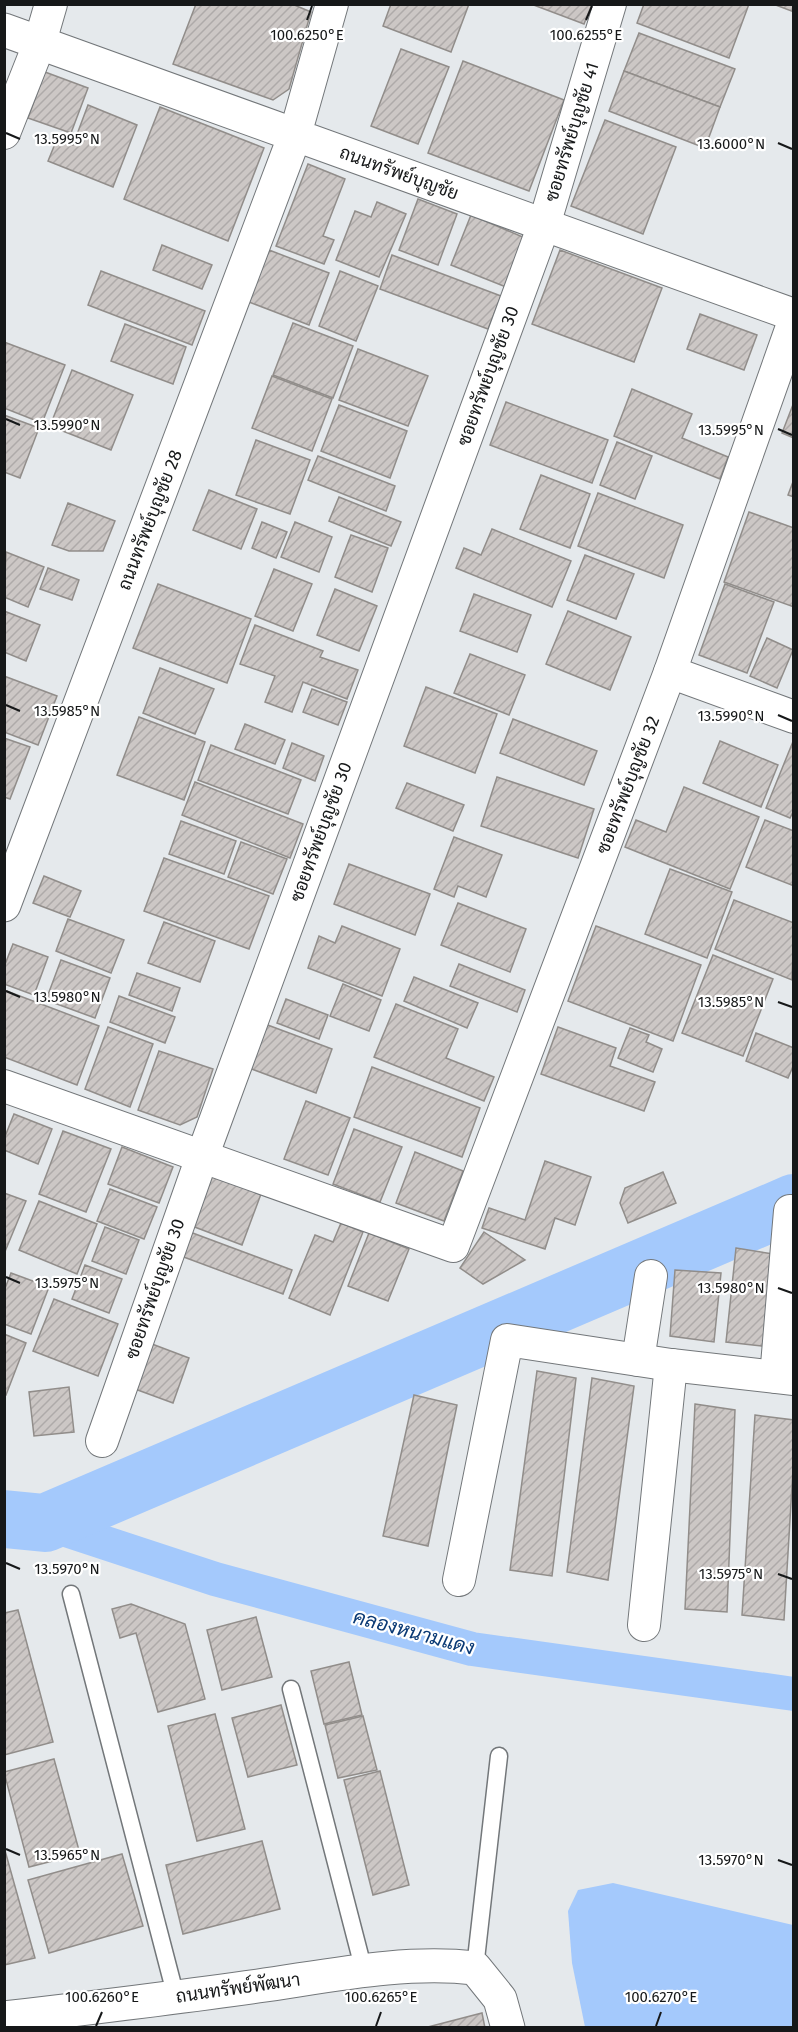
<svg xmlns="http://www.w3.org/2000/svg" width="798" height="2032" font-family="'Fira Sans',Sarabun,sans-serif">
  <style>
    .water { fill: #a4c9fc }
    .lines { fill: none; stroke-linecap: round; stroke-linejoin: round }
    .canal { stroke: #a4c9fc; stroke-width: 34 }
    .river { stroke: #a4c9fc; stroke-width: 58 }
    .building { fill: url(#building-hatch); stroke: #918d8a; stroke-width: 1.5 }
    .service-casing { stroke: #73777a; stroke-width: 19 }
    .minor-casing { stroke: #73777a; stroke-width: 34 }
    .tertiary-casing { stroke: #73777a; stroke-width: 35 }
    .service { stroke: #fff; stroke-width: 16 }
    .minor { stroke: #fff; stroke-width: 32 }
    .tertiary { stroke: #fff; stroke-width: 33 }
    .ticks { fill: none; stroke: #161819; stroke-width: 2 }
    .labels { text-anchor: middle; stroke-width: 4.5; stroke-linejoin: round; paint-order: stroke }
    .street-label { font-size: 18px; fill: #161819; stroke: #fff }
    .water-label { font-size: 20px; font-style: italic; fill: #0b3a75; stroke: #fff }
    .ticks-label { font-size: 15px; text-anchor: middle; fill: #161819; stroke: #fff; stroke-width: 4.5; stroke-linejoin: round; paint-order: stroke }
  </style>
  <defs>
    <pattern id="building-hatch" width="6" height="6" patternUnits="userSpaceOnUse" patternTransform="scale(1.5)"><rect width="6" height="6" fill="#ccc7c5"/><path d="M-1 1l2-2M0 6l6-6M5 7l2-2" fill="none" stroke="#aeaaa9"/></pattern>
  </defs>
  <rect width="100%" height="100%" fill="#e5e9ec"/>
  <path class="water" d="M613,1883l180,42v102h-208l-13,-64 -4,-52 10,-21z"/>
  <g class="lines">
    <path class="canal" d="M45,1523l170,56 257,70 322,45"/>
    <path class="river" d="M4,1519l41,4 749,-320"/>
  </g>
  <g class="building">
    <path d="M196,4h96l19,8 -22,77 -16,11 -100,-36z"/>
    <path d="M391,4h78l-18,48 -68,-26z"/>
    <path d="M531,4h61l-8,20z"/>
    <path d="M644,4h105l-20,54 -92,-35z"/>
    <path d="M773,4h21v8z"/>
    <path d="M639,33l96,36 -15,38 -96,-36z"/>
    <path d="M401,49l48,18 -31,77 -47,-18z"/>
    <path d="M463,61l101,39 -35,91 -101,-38z"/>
    <path d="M624,71l96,36 -15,41 -96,-37z"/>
    <path d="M45,72l43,16 -17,45 -43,-15z"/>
    <path d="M88,105l49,20 -24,62 -65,-26 9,-22 16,6z"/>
    <path d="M160,107l104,41 -36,93 -104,-42z"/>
    <path d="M605,120l71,27 -33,87 -72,-28z"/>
    <path d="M308,164l37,15 -22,57 11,4 -10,24 -48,-18z"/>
    <path d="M418,199l39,15 -19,51 -39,-15z"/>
    <path d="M377,202l29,12 -27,63 -43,-17 19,-49 16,6z"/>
    <path d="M471,215l54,23 -19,49 -55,-22z"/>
    <path d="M162,245l50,20 -10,24 -49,-19z"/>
    <path d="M269,250l60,23 -20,52 -60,-23z"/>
    <path d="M560,250l102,38 -28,74 -102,-38z"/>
    <path d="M392,255l109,41 -13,33 -108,-40z"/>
    <path d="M101,271l104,40 -13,34 -104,-40z"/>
    <path d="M340,271l38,15 -22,55 -37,-15z"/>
    <path d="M700,314l57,21 -13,35 -57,-21z"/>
    <path d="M293,323l60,23 -20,52 -60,-23z"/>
    <path d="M125,324l61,23 -13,37 -62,-23z"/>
    <path d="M4,342l61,23 -23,58 -38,-15z"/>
    <path d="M358,349l70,27 -20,50 -69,-26z"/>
    <path d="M72,370l61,25 -22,55 -61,-24z"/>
    <path d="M272,376l60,23 -20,52 -60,-23z"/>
    <path d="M632,389l60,25 -10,24 46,19 -8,22 -106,-43z"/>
    <path d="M506,402l102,38 -16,43 -102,-38z"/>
    <path d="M794,402v36l-12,-5z"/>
    <path d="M339,405l68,26 -17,47 -69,-27z"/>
    <path d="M4,415l35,13 -19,50 -16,-6z"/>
    <path d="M256,440l54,20 -20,54 -54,-19z"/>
    <path d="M617,442l35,14 -17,43 -35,-14z"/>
    <path d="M318,456l77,30 -9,25 -78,-31z"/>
    <path d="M541,475l49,19 -20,54 -50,-19z"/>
    <path d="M794,479v18l-6,-2z"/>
    <path d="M209,490l48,19 -16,40 -48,-19z"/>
    <path d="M598,493l85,32 -19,53 -86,-32z"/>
    <path d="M339,497l62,25 -10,24 -62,-25z"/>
    <path d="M68,503l47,18 -12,30h-34l-17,-6z"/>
    <path d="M749,512l45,16v79l-70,-25z"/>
    <path d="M262,522l25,10 -11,26 -24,-10z"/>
    <path d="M295,522l37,15 -13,35 -38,-15z"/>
    <path d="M492,529l79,32 -19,46 -96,-39 8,-20 17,7z"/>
    <path d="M351,535l37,13 -16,44 -37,-15z"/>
    <path d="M6,552l38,15 -16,40 -24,-10z"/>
    <path d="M585,555l49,19 -18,45 -49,-19z"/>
    <path d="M48,568l31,12 -7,20 -32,-11z"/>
    <path d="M274,569l38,15 -19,47 -38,-15z"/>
    <path d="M158,584l93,35 -24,64 -94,-35z"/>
    <path d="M725,584l49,18 -27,71 -48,-18z"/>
    <path d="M335,589l42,17 -18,45 -42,-16z"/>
    <path d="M474,594l57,21 -14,37 -57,-21z"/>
    <path d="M4,611l36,14 -14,36 -22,-9z"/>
    <path d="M568,611l63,26 -21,53 -64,-26z"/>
    <path d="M255,625l68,26 -3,6 38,13 -11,29 -44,-17 -11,30 -27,-10 10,-26 -35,-12z"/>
    <path d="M767,638l26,12 -16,38 -27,-12z"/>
    <path d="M470,654l55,21 -16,40 -55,-22z"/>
    <path d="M160,668l54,21 -19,45 -52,-21z"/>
    <path d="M4,676l53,20 -19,49 -34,-13z"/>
    <path d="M426,687l71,27 -22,59 -71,-27z"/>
    <path d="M312,689l35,13 -9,23 -35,-13z"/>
    <path d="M139,717l66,25 -21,58 -67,-25z"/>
    <path d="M513,719l84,32 -13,34 -84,-32z"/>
    <path d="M245,724l40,16 -10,24 -40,-15z"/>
    <path d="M4,738l26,9 -20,52 -6,-2z"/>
    <path d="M794,739v71l-4,8 -24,-10z"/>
    <path d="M720,741l58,24 -17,42 -58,-24z"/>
    <path d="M292,743l32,13 -9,25 -32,-13z"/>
    <path d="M211,745l90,35 -13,34 -90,-34z"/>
    <path d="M497,777l97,32 -16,49 -97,-32z"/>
    <path d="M195,782l108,42 -13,34 -108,-43z"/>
    <path d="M407,783l57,22 -11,26 -57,-23z"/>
    <path d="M684,787l75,30 -29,72 -105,-42 11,-27 30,12z"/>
    <path d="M765,820l29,11v55l-48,-19z"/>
    <path d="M181,821l55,20 -12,33 -55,-20z"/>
    <path d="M454,837l48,18 -16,42 -28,-11 -4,11 -20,-8z"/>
    <path d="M241,842l46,17 -14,35 -45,-17z"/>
    <path d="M164,858l105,38 -20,53 -105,-38z"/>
    <path d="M349,864l81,30 -15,41 -81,-31z"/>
    <path d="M670,869l62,23 -25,66 -62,-24z"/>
    <path d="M44,876l37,15 -11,26 -37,-14z"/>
    <path d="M734,900l60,23 -2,57 -77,-31z"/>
    <path d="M458,903l68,26 -16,43 -69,-27z"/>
    <path d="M68,919l56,21 -13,33 -55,-22z"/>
    <path d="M164,922l51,19 -15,41 -52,-19z"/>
    <path d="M342,926l58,23 -18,47 -74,-28 11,-32 16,7z"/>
    <path d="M596,926l105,39 -28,76 -105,-40z"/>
    <path d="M13,944l35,13 -14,38 -30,-11v-17z"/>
    <path d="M713,955l60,24 -30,77 -61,-23z"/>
    <path d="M61,960l49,18 -15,40 -49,-18z"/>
    <path d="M459,964l66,26 -8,22 -67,-26z"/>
    <path d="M137,973l43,15 -8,23 -43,-16z"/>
    <path d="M414,977l64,26 -11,25 -63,-27z"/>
    <path d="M343,984l38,16 -12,31 -39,-15z"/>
    <path d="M4,990l95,36 -22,59 -73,-28z"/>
    <path d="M119,996l56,21 -10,26 -55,-21z"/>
    <path d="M286,999l42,16 -9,24 -42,-16z"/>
    <path d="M396,1004l62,25 -12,29 48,19 -10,24 -110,-44z"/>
    <path d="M265,1024l67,25 -16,44 -67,-25z"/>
    <path d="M108,1027l45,17 -23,63 -45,-18z"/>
    <path d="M558,1027l58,21 -6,18 45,16 -11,29 -103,-37z"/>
    <path d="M630,1028l19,7 -3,7 16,7 -9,23 -35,-14z"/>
    <path d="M756,1033l38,15v16l-6,14 -42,-17z"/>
    <path d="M159,1051l54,18 -16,48 -17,8 -42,-15z"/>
    <path d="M372,1067l108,41 -18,49 -108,-40z"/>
    <path d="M306,1101l44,17 -22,57 -44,-16z"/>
    <path d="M14,1114l38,15 -14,35 -34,-14v-11z"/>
    <path d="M354,1129l48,18 -22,55 -47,-18z"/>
    <path d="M63,1131l48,18 -25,63 -47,-18z"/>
    <path d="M122,1147l51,20 -14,36 -51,-19z"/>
    <path d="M415,1152l48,19 -19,50 -48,-18z"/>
    <path d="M545,1161l46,16 -16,48 -20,-7 -10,31 -63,-21 7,-20 36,12z"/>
    <path d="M663,1172l13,31 -48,20 -8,-20 5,-15z"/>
    <path d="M212,1175l49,19 -19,51 -50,-19z"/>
    <path d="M110,1189l47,18 -13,32 -47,-18z"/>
    <path d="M4,1193l22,8 -22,53z"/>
    <path d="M39,1201l58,23 -20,50 -58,-24z"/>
    <path d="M341,1223l22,9 -33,83 -41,-17 26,-63 18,7z"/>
    <path d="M105,1227l34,13 -13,34 -34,-13z"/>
    <path d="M190,1232l102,38 -9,24 -102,-38z"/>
    <path d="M484,1232l41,28 -42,24 -23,-16z"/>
    <path d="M369,1233l40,16 -21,52 -40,-15z"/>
    <path d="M736,1248l43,7 -7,92 -46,-5z"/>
    <path d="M85,1265l37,14 -13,34 -37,-14z"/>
    <path d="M675,1270l46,3 -7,69 -44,-6z"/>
    <path d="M11,1273l38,14 -18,47 -27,-10v-33z"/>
    <path d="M54,1299l64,25 -20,52 -65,-25z"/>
    <path d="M4,1334l22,9 -20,52 -2,-1z"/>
    <path d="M152,1344l37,14 -16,45 -38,-14z"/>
    <path d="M537,1371l39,7 -24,198 -42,-6z"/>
    <path d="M592,1378l42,8 -26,194 -41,-8z"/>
    <path d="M69,1387l5,45 -40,4 -5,-44z"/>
    <path d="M414,1395l43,10 -29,141 -45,-10z"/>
    <path d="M695,1404l40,6 -8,202 -42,-3z"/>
    <path d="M755,1415l39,5v33l-10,167 -42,-5z"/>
    <path d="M131,1604l54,20 20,75 -47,13 -22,-79 -16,5 -8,-29z"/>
    <path d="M18,1610l35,132 -49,13v-142z"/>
    <path d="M256,1617l16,60 -50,13 -15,-60z"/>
    <path d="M349,1662l13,53 -38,9 -13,-53z"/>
    <path d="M281,1705l16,60 -49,12 -16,-59z"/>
    <path d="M215,1714l30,115 -48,12 -29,-115z"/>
    <path d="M363,1716l14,54 -39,8 -13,-53z"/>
    <path d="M54,1759l26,95 -51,13 -25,-95z"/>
    <path d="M380,1771l29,114 -36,10 -29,-115z"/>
    <path d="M262,1841l18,68 -97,25 -17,-69z"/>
    <path d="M4,1847l31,111 -31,7z"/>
    <path d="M122,1854l21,72 -94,27 -21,-73z"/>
    <path d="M482,2013l3,15h-61z"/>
  </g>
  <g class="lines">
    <defs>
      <g id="service">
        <path d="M71,1594l105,403"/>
        <path d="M291,1689l73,282"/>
        <path d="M475,1968l24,-212"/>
      </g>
      <g id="minor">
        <path d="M332,4l-37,131 499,180"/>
        <path d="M4,133l36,-91 11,-38"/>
        <path d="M670,672l124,45"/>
        <path d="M4,1086l449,160 217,-574 124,-351"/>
        <path d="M638,1360l13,-84"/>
        <path d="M776,1377l14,-166"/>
        <path d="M102,1441l100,-284 342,-932 66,-221"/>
        <path d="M459,1580l48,-240 164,25 123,14"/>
        <path d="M644,1625l27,-260"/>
      </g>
      <g id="tertiary">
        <path d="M4,30l291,105 -291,770"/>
        <path d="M4,2018c85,-10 169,-20 254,-32 71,-10 145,-26 217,-18l25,31 8,29"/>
      </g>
    </defs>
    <use href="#service" class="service-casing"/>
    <use href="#minor" class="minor-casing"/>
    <use href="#tertiary" class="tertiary-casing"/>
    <use href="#service" class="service"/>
    <use href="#minor" class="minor"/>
    <use href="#tertiary" class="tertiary"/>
  </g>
  <path class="ticks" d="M307,20l5,-14M586,20l6,-14M6,133l14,6M778,143l14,6M6,419l14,6M778,429l14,6M6,705l14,6M778,715l14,6M6,991l14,6M778,1002l14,5M6,1277l14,6M778,1288l14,5M6,1563l14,6M778,1574l14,5M6,1849l14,6M778,1860l14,5M96,2026l6,-14M376,2026l5,-14M656,2026l5,-14"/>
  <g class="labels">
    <g class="street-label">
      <text transform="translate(572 132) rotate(-73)" y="6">ซอยทรัพย์บุญชัย 41</text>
      <text transform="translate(399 173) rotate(20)" y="6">ถนนทรัพย์บุญชัย</text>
      <text transform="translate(488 376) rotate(-70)" y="6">ซอยทรัพย์บุญชัย 30</text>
      <text transform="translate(150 520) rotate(-69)" y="6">ถนนทรัพย์บุญชัย 28</text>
      <text transform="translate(628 785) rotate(-69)" y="6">ซอยทรัพย์บุญชัย 32</text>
      <text transform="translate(321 832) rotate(-70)" y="6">ซอยทรัพย์บุญชัย 30</text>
      <text transform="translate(155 1289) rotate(-71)" y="6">ซอยทรัพย์บุญชัย 30</text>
      <text transform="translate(238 1988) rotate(-8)" y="6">ถนนทรัพย์พัฒนา</text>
    </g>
    <g class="water-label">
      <text transform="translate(414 1632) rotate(15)" y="7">คลองหนามแดง</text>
    </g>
  </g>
  <g class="ticks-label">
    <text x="307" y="40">100.6250°E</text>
    <text x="586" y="40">100.6255°E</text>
    <text x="67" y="144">13.5995°N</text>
    <text x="731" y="149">13.6000°N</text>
    <text x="67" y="430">13.5990°N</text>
    <text x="731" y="435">13.5995°N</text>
    <text x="67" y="716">13.5985°N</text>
    <text x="731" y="721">13.5990°N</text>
    <text x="67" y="1002">13.5980°N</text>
    <text x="731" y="1007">13.5985°N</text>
    <text x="67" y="1288">13.5975°N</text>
    <text x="731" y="1293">13.5980°N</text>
    <text x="67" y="1574">13.5970°N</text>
    <text x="731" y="1579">13.5975°N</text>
    <text x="67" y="1860">13.5965°N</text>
    <text x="731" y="1865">13.5970°N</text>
    <text x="102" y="2002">100.6260°E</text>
    <text x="381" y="2002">100.6265°E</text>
    <text x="661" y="2002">100.6270°E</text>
  </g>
  <rect width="798" height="2032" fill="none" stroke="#161819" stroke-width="12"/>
</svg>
